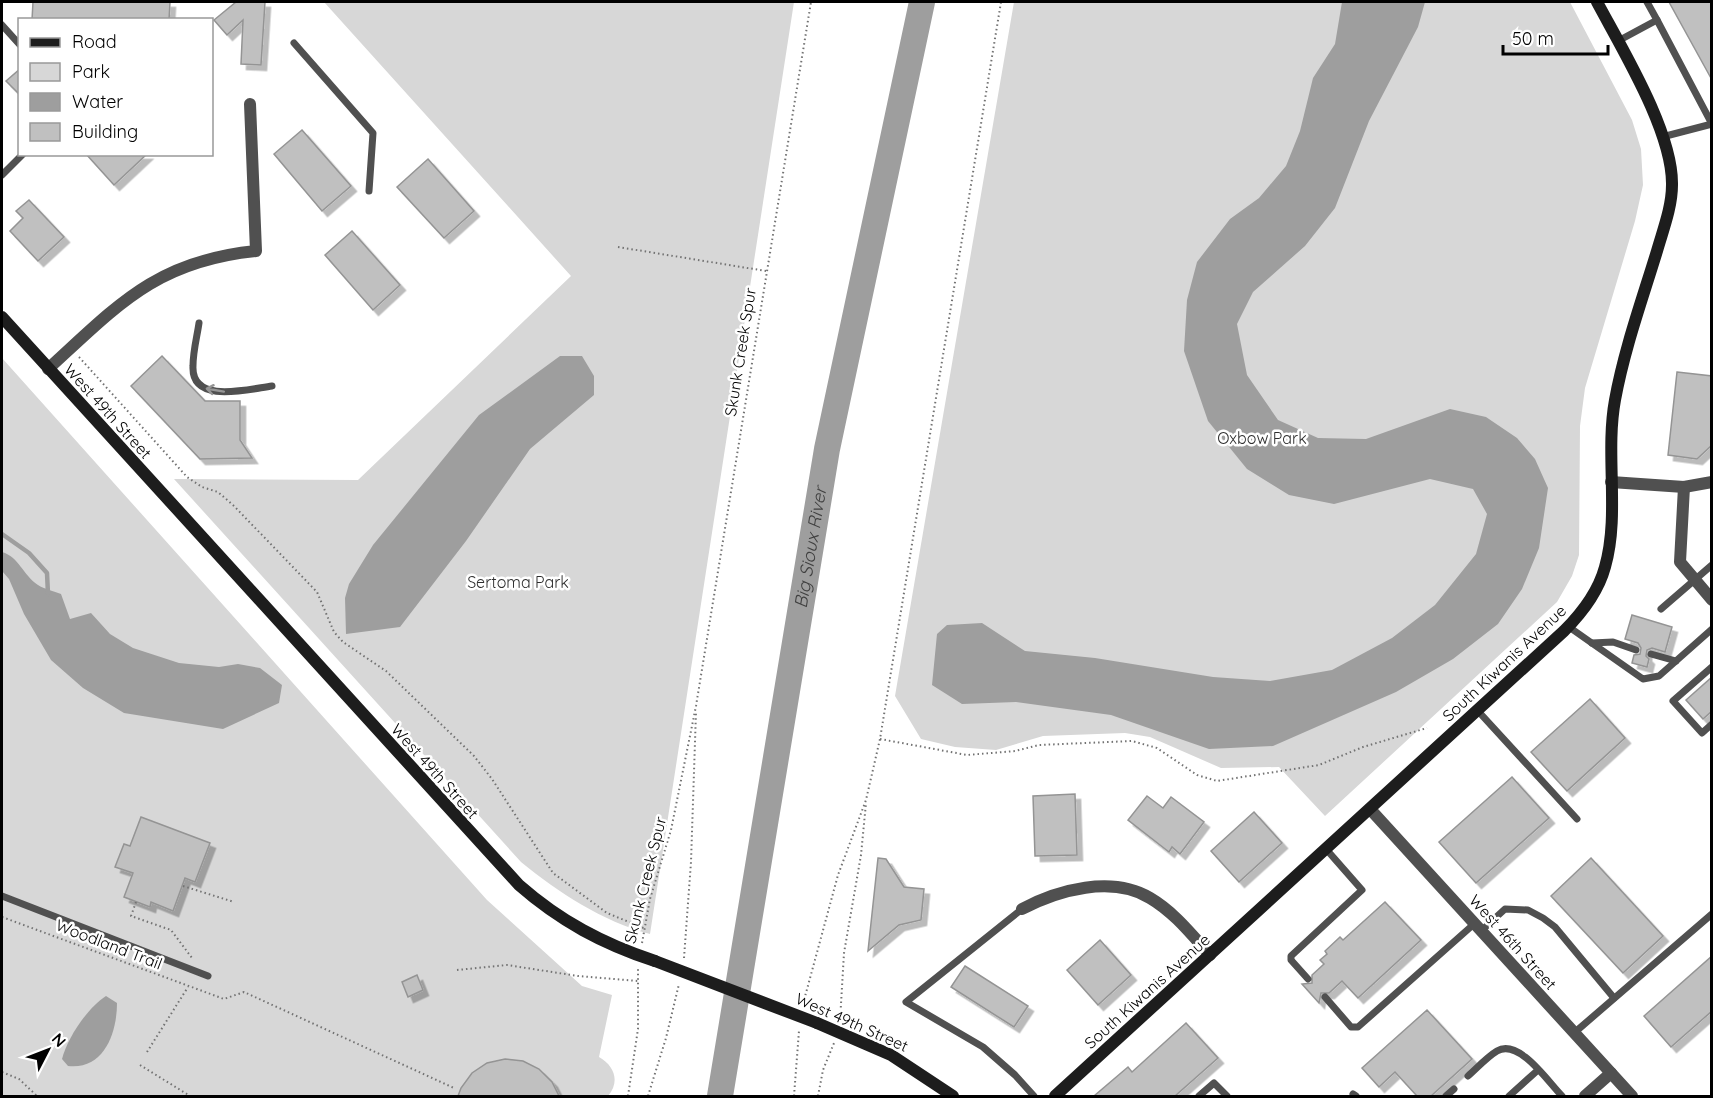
<svg xmlns="http://www.w3.org/2000/svg" width="1713" height="1098" font-family="Quicksand,sans-serif">
  <style>
    .green { fill: #d7d7d7 }
    .water { fill: #9e9e9e }
    .lines { fill: none; stroke-linecap: round; stroke-linejoin: round }
    .stream { stroke: #9e9e9e; stroke-width: 4.5 }
    .river { stroke: #9e9e9e; stroke-width: 26 }
    .building { fill: #c0c0c0; stroke: #949494; stroke-width: 1.5; filter: url(#shadow) }
    .path { stroke: #727272; stroke-width: 2; stroke-dasharray: 1.5 3; stroke-linecap: butt }
    .lane { stroke: #505050; stroke-width: 7 }
    .street { stroke: #505050; stroke-width: 12 }
    .secondary { stroke: #1d1d1d; stroke-width: 12 }
    .secondary-bridge { stroke: #1d1d1d; stroke-width: 12 }
    .oneway { stroke: #969696 }
    .labels { text-anchor: middle; stroke-width: 5; stroke-linejoin: round; paint-order: stroke }
    .street-label { font-size: 16px; fill: #000; stroke: #fff }
    .park-label { font-size: 16px; fill: #2e2e2e; stroke: #fff }
    .water-label { font-size: 18px; font-style: italic; fill: #3f3f3f; stroke: #fff }
  </style>
  <defs>
    <filter id="shadow"><feDropShadow dx="5.5" dy="5.5" stdDeviation="0" flood-color="#0004"/></filter>
  </defs>
  <rect width="100%" height="100%" fill="#fff"/>
  <g class="green">
    <path d="M324,2h470l-144,932c-48,-13 -91,-41 -129,-72l-347,-383 184,1 213,-204z"/>
    <path d="M1014,2h556l62,118 9,29 2,36 -8,36 -50,167 -5,38 -1,129 -7,21 -15,26 -232,214 -46,-49 -58,1 -71,-31 -25,-4 -82,3 -47,14 -41,-3 -34,-8 -26,-43z"/>
    <path d="M2,358l485,542 95,86 30,9 -13,62c16,9 21,25 9,39h-606z"/>
  </g>
  <g class="water">
    <path d="M1342,2h83l-7,25 -49,94 -34,87 -30,38 -52,46 -16,32 10,51 31,45 40,18 48,1 84,-30 36,8 31,21 18,21 13,29 -9,60 -17,41 -24,35 -45,35 -57,33 -123,54 -64,3 -98,-34 -95,-13 -54,2 -30,-19 5,-51 10,-9 35,-2 43,28 70,7 118,19 57,4 62,-11 60,-32 43,-33 41,-51 11,-40 -14,-25 -43,-10 -96,25 -45,-9 -42,-26 -39,-48 -24,-70 3,-51 10,-38 33,-43 29,-21 27,-32 14,-35 13,-53 22,-34z"/>
    <path d="M560,356h22l12,20v19l-64,54 -64,92 -66,86 -54,7 -1,-36 4,-14 24,-39 106,-130z"/>
    <path d="M2,552c17,5 21,23 36,33 6,4 16,6 23,9l9,25 21,-6 19,21 23,14 46,15 40,4 19,-3 22,4 22,17 -3,18 -56,26 -99,-16 -41,-25 -32,-28 -27,-46 -15,-35 -7,-8z"/>
    <path d="M106,996l11,7c0,30 -13,67 -49,63l-6,-7c5,-20 25,-51 44,-63z"/>
  </g>
  <g class="lines">
    <path class="stream" d="M2,534l27,19 18,20 1,21"/>
    <path class="river" id="s1" d="M720,1096l107,-647 95,-447"/>
  </g>
  <g class="building">
    <path d="M33,2h137l-1,18h-137z"/>
    <path d="M236,2h29l-4,63 -20,-1 2,-44 -16,15 -13,-15z"/>
    <path d="M1669,2h43v78z"/>
    <path d="M20,69v26l-14,-14z"/>
    <path d="M302,130l49,56 -29,25 -48,-57z"/>
    <path d="M86,154h61l-33,31z"/>
    <path d="M428,159l46,52 -30,27 -47,-51z"/>
    <path d="M29,200l35,37 -26,24 -28,-30 13,-13 -7,-7z"/>
    <path d="M352,231l48,54 -27,25 -48,-55z"/>
    <path d="M162,356l43,45h35v39l12,18 -52,1 -69,-73z"/>
    <path d="M1677,372l35,4v69l-15,14 -29,-4z"/>
    <path d="M1632,615l40,12 -7,25 -13,-4 -5,2 -1,6 3,3 -2,8 -15,-4 2,-8 6,-1 1,-6 -3,-5 -13,-4z"/>
    <path d="M1712,677v34l-9,8 -17,-19z"/>
    <path d="M1590,699l35,39 -58,53 -36,-39z"/>
    <path d="M1512,777l37,41 -73,65 -37,-41z"/>
    <path d="M1075,794l2,61 -42,1 -2,-60z"/>
    <path d="M1147,796l16,12 8,-11 33,25 -24,32 -8,-7 -3,5 -41,-32z"/>
    <path d="M1254,812l28,31 -43,39 -28,-31z"/>
    <path d="M141,817l69,26 -15,39 -10,-4 -12,33 -22,-9 -1,5 -26,-10 9,-24 -18,-6 9,-23 6,2z"/>
    <path d="M878,858l8,1 18,28 20,2 -3,31 -22,5 -31,26z"/>
    <path d="M1591,858l72,78 -40,37 -72,-77z"/>
    <path d="M1385,902l36,38 -63,58 -16,-17 -13,12h-8l-2,10 -17,-19 10,-1v-8l12,-11 -4,-4 7,-6 -2,-3 15,-14 3,3z"/>
    <path d="M1100,940l31,35 -33,30 -31,-35z"/>
    <path d="M1712,956v55l-41,36 -27,-31z"/>
    <path d="M965,966l63,40 -14,21 -63,-40z"/>
    <path d="M417,975l6,15 -15,7 -6,-15z"/>
    <path d="M1427,1010l45,49 -41,37h-14l-22,-24 -16,15 -17,-19z"/>
    <path d="M1186,1023l32,35 -43,38h-81l34,-29 4,5z"/>
    <path d="M505,1059l18,2 16,8 13,13 7,14h-101l3,-8 11,-15 15,-10z"/>
  </g>
  <g class="lines">
    <g class="path">
      <path d="M618,247l148,24"/>
      <path d="M79,357l108,120 15,10 16,5 16,14 83,86 17,40 9,10 43,29 88,85 18,23 61,94 54,40 39,16"/>
      <path d="M880,739l87,16 48,-4 24,-6 93,-4 25,7 40,27 20,6 102,-16 44,-18 64,-19"/>
      <path d="M183,886l51,16"/>
      <path d="M136,902l-5,14 40,14 21,28"/>
      <path d="M2,917l222,82 20,-7 210,96"/>
      <path d="M642,943l8,-44 21,-69 25,-124 115,-704"/>
      <path d="M684,958l7,-96 5,-150"/>
      <path d="M457,970l50,-5 71,11 60,5"/>
      <path d="M803,1004l35,-129 28,-75 14,-61 121,-737"/>
      <path d="M840,1021l4,-68 17,-98 5,-52"/>
      <path d="M147,1052l41,-65"/>
      <path d="M140,1065l50,31"/>
      <path d="M2,1072l17,7 18,17"/>
      <path d="M628,1096l10,-67v-60"/>
      <path d="M648,1096l18,-58 13,-54"/>
      <path d="M794,1096l5,-65"/>
      <path d="M818,1096l5,-26 11,-27"/>
    </g>
    <g class="lane">
      <path d="M1647,2l10,18"/>
      <path d="M2,25l18,20"/>
      <path d="M1618,41l39,-21 55,104"/>
      <path d="M294,43l79,90 -4,58"/>
      <path d="M1662,137l50,-13"/>
      <path d="M2,175l21,-21"/>
      <path d="M199,323c-2,14 -6,28 -6,43 -2,39 56,23 79,20"/>
      <path d="M1661,609l51,-44"/>
      <path d="M1569,627l74,52 16,-3 53,-47"/>
      <path d="M1592,643l21,-1 23,8"/>
      <path d="M1651,654l25,7"/>
      <path d="M1712,667l-39,34 29,32 10,-9"/>
      <path d="M1478,711l99,108"/>
      <path d="M2,896l206,80"/>
      <path d="M1022,909l-116,93 77,45 32,28 19,21"/>
      <path d="M1481,931l24,-22 23,1 15,8 12,9 59,71"/>
      <path d="M1308,979l-17,-19v-4l71,-66 -36,-41"/>
      <path d="M1325,997l26,30h7l116,-103"/>
      <path d="M1574,1033l138,-119"/>
      <path d="M1468,1076c9,-8 19,-19 29,-25 22,-13 51,31 65,45"/>
      <path d="M1353,1094l3,2"/>
      <path d="M1199,1096l15,-13 13,13"/>
      <path d="M1446,1096l8,-7"/>
      <path d="M1509,1096l29,-26"/>
    </g>
    <g class="street">
      <path d="M48,369c70,-64 108,-108 208,-118l-6,-147"/>
      <path d="M1611,482l73,5 28,-5"/>
      <path d="M1684,487l-4,75 32,38"/>
      <path d="M1370,809l262,287"/>
      <path d="M1022,909c36,-19 90,-34 128,-11 24,14 42,37 60,57"/>
      <path d="M1585,1096l26,-23"/>
    </g>
    <g class="secondary">
      <path d="M2,317l517,568c41,36 84,59 136,76"/>
      <path d="M817,1023l74,32 62,41"/>
      <path d="M1055,1096l509,-465c18,-18 34,-38 41,-64 15,-52 0,-113 10,-167 9,-50 27,-100 42,-149 6,-21 15,-44 15,-66 1,-53 -50,-136 -75,-183"/>
    </g>
    <path class="secondary-bridge" d="M655,961l162,62"/>
  </g>
  <defs><path id="oneway-shaft" d="M-6 0H5M1.5-3L5.5 0L1.5 3" fill="none" stroke-width="1.6" stroke-linecap="round" stroke-linejoin="round" transform="scale(1.5)"/></defs>
  <use class="oneway" href="#oneway-shaft" transform="translate(215 390) rotate(-170)"/>
  <g class="labels">
    <g class="street-label">
      <text transform="translate(740 352) rotate(-81)" y="6">Skunk Creek Spur</text>
      <text transform="translate(108 411) rotate(48)" y="6">West 49th Street</text>
      <text transform="translate(1504 663) rotate(-43)" y="6">South Kiwanis Avenue</text>
      <text transform="translate(435 771) rotate(48)" y="6">West 49th Street</text>
      <text transform="translate(645 880) rotate(-76)" y="6">Skunk Creek Spur</text>
      <text transform="translate(1513 942) rotate(48)" y="6">West 46th Street</text>
      <text transform="translate(109 944) rotate(21)" y="6">Woodland Trail</text>
      <text transform="translate(1147 991) rotate(-42)" y="6">South Kiwanis Avenue</text>
      <text transform="translate(852 1022) rotate(24)" y="6">West 49th Street</text>
    </g>
    <g class="park-label">
      <text x="1262" y="444">Oxbow Park</text>
      <text x="518" y="588">Sertoma Park</text>
    </g>
    <g class="water-label">
      <text dy="6" stroke="none"><textPath href="#s1" startOffset="556">Big Sioux River</textPath></text>
    </g>
  </g>
  <rect width="1713" height="1098" fill="none" stroke="#000000" stroke-width="6"/>
  <rect x="18" y="18" width="195" height="138" fill="#ffffff" stroke="#999999" stroke-width="1.5"/>
  <rect x="30" y="38" width="30" height="9" fill="#1d1d1d" stroke="#999999" stroke-width="1.5"/>
  <text x="72" y="48" font-size="18" fill="#000000">Road</text>
  <rect x="30" y="63" width="30" height="18" fill="#d7d7d7" stroke="#999999" stroke-width="1.5"/>
  <text x="72" y="78" font-size="18" fill="#000000">Park</text>
  <rect x="30" y="93" width="30" height="18" fill="#9e9e9e" stroke="#999999" stroke-width="1.5"/>
  <text x="72" y="108" font-size="18" fill="#000000">Water</text>
  <rect x="30" y="123" width="30" height="18" fill="#c0c0c0" stroke="#999999" stroke-width="1.5"/>
  <text x="72" y="138" font-size="18" fill="#000000">Building</text>
  <g transform="translate(48 1050) rotate(48)" stroke="#ffffff" stroke-width="4.5" paint-order="stroke">
  <path d="M0-4.5L10 22L0 15L-10 22Z" fill="#000000"/>
  <text y="-9" font-size="16" font-weight="bold" text-anchor="middle" fill="#000000">N</text>
  </g>
  <path d="M1503 45v9h105v-9" fill="none" stroke="#000000" stroke-width="3"/>
  <text x="1512" y="45" font-size="18" fill="#000000" stroke="#ffffff" stroke-width="4.5" paint-order="stroke">50 m</text>
</svg>
